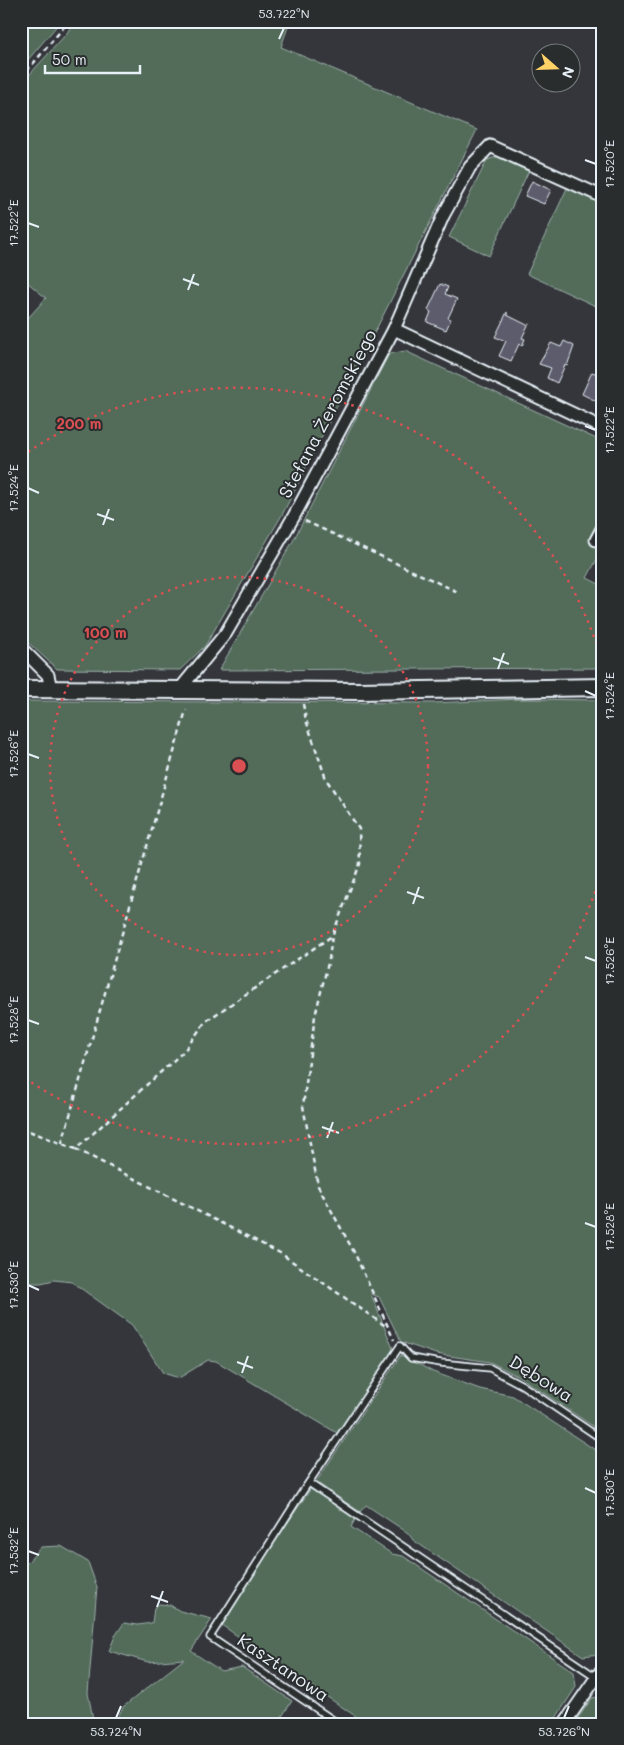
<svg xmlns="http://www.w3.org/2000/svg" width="624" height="1745" font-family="Mali,sans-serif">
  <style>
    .green { fill: #526c5a; stroke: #9daea9 }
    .building { fill: #5d5b6d; stroke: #e8f1f8 }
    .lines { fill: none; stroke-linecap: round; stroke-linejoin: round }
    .lane-casing { stroke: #e8f1f8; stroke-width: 9 }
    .street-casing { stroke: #e8f1f8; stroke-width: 15 }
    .secondary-casing { stroke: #e8f1f8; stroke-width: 20 }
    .path { stroke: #e8f1f8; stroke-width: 2.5; stroke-dasharray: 5 4; stroke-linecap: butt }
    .lane { stroke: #2a2d2e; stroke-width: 5.5 }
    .street { stroke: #2a2d2e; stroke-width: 11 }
    .secondary { stroke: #2a2d2e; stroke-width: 16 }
    .ticks { fill: none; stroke: #e8f1f8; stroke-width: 2 }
    .ring { fill: none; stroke: #da5052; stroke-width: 2.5; stroke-dasharray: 2.5 5 }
    .labels { text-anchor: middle; stroke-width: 4; stroke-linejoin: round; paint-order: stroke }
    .street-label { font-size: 18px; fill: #e8f1f8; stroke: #2a2d2e }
    .centre { fill: #da5052; stroke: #2a2d2e; stroke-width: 2.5 }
    .ring-label { font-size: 15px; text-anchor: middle; font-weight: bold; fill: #da5052; stroke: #2a2d2e; stroke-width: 4; stroke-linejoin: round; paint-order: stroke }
    .neatline { fill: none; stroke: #e8f1f8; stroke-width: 2 }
    .ticks-label { font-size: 12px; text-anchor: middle; fill: #e8f1f8 }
  </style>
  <rect width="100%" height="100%" fill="#34363b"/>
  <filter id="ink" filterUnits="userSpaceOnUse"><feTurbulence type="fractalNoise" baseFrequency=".02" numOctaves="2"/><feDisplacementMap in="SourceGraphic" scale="10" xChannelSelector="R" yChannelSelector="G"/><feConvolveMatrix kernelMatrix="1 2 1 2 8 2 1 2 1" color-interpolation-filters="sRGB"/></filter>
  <g filter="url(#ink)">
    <g class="green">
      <path d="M21,21h40l-40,47z"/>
      <path d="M74,21h216l-9,26 196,83 -195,385 -77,131 -25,24 -123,-1 -36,-33v-310l25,-28 -25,-21v-193l46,-51z"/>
      <path d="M502,155l28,13 -41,88 -40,-19 38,-77z"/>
      <path d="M568,186l35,16 -1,107 -75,-35z"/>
      <path d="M405,351l198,91v106l-16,30 16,8v82l-384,2 74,-129 96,-187z"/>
      <path d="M521,699l82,1v733l-83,-56 -30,-15 -54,-8 -35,-12 -22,-45 -8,-3 23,57 -57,82 -121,-72 -8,-1 -29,18 -16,-5 -31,-48 -60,-43 -18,-2 -13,3h-16l-4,-1v-581l413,2z"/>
      <path d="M401,1355l32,17 47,17 33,7 90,59v193l-4,6 -16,2 -170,-116 -5,-7 -42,-28 -6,7 -44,-30z"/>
      <path d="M311,1488l45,30 -5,9 41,27 11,2 171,116 2,15 -24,37h-185l-147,-100z"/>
      <path d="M61,1546l27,16 9,25 -9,106 6,31h-73v-154l20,-23z"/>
      <path d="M159,1604l11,1 10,6 32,8 -21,32 30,20 21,-4 50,34 -15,23h-163l9,-17 61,-48 -36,3 -39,-11 6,-15 9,-13 14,2 14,-2 2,-15z"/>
      <path d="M603,1696v28h-29l18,-26z"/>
    </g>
    <g class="building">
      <path d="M532,181l19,9 -7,14 -19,-8z"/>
      <path d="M440,284l8,3 -3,7 12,5 -9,19 3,1 -5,11 -19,-8 4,-10 -3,-2z"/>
      <path d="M507,312v3l20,10 2,-2 -7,15 3,1 -3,7 -3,-2 -8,17 -12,-5 7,-15 -11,-4z"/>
      <path d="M564,341l10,5 -7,20 -2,-1 -8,18 -10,-5 4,-10 -12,-4 12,-21 10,4z"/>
      <path d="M592,372l11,4v11l-7,14 -14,-7z"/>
    </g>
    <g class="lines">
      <defs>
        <g id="lane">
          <path d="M309,1483l287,194"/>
          <path d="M339,1724l-129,-87 91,-143 99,-148 11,12 30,5 49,5 32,17 81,55"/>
        </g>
        <g id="street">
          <path d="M394,329l209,99"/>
          <path d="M596,540l7,-13"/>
          <path d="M21,648l27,27 3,14"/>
          <path d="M180,689l46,-56 68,-117 100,-187 49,-113 27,-49 20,-21 113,51"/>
          <path d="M564,1724l39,-56"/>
        </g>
        <path id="secondary" d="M21,689l338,2 244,-4"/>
      </defs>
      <use href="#lane" class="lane-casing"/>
      <use href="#street" class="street-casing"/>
      <use href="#secondary" class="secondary-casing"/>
      <g class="path">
        <path d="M21,78l48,-57"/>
        <path d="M305,521l155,72"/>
        <path d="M303,704l3,16 20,59 33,50 1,35 -28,72 -3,23 -14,57 -12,90 15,80 37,68 39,86"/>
        <path d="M21,1128l55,21 108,-98 22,-30 126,-85"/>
        <path d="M62,1143l124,-433"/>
        <path d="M76,1149l204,104 107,74"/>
      </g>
      <use href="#lane" class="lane"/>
      <use href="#street" class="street"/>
      <use href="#secondary" class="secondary"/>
    </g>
  </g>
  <path class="ticks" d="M279,39l5,-11M585,160l11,4M28,223l11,4M183,279l16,6M188,290l6,-16M585,426l11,4M28,488l11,5M97,514l17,6M103,525l6,-16M493,658l16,6M498,669l6,-16M585,691l11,5M28,754l11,4M407,892l17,6M413,904l6,-17M585,957l11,4M28,1020l11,4M322,1127l17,6M327,1138l6,-16M585,1223l11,4M28,1285l11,5M237,1362l16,6M242,1373l6,-17M585,1488l11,5M28,1551l11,4M151,1596l17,6M157,1607l6,-16M116,1718l5,-12M564,1718l5,-12"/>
  <g class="ring">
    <circle cx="239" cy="766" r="189"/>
    <path d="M602 870A378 378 0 0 1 22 1076M22 456A378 378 0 0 1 602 662"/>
  </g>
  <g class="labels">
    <g class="street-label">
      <text transform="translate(328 414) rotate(-62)" y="6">Stefana Żeromskiego</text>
      <text transform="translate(541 1379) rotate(32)" y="6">Dębowa</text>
      <text transform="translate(283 1668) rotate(34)" y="6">Kasztanowa</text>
    </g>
  </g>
  <circle cx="239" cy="766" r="8" class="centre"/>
  <g class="ring-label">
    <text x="79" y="429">200 m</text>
    <text x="105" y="638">100 m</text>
  </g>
  <rect width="624" height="1745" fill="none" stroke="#2a2d2e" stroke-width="55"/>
  <g transform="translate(556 68) rotate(110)"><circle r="24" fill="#2a2d2e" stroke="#767b7f"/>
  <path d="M0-4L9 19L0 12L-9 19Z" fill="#ffd166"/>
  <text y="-8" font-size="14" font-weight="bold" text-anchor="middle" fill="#e8f1f8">N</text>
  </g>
  <path d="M45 65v8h95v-8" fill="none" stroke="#e8f1f8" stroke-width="2.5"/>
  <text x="52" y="65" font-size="15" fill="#e8f1f8" stroke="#2a2d2e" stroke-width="4" paint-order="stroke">50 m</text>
  <rect x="28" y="28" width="568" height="1690" class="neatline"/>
  <g class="ticks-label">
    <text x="284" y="18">53.722°N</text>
    <text transform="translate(610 164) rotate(-90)" y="4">17.520°E</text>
    <text transform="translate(14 223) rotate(-90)" y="4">17.522°E</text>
    <text transform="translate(610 430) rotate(-90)" y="4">17.522°E</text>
    <text transform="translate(14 488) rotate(-90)" y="4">17.524°E</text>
    <text transform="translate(610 696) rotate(-90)" y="4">17.524°E</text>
    <text transform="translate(14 754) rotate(-90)" y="4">17.526°E</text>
    <text transform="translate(610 961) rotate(-90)" y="4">17.526°E</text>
    <text transform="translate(14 1020) rotate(-90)" y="4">17.528°E</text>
    <text transform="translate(610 1227) rotate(-90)" y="4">17.528°E</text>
    <text transform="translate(14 1285) rotate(-90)" y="4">17.530°E</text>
    <text transform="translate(610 1493) rotate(-90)" y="4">17.530°E</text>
    <text transform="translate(14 1551) rotate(-90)" y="4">17.532°E</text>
    <text x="116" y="1736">53.724°N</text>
    <text x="564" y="1736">53.726°N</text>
  </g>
</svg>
